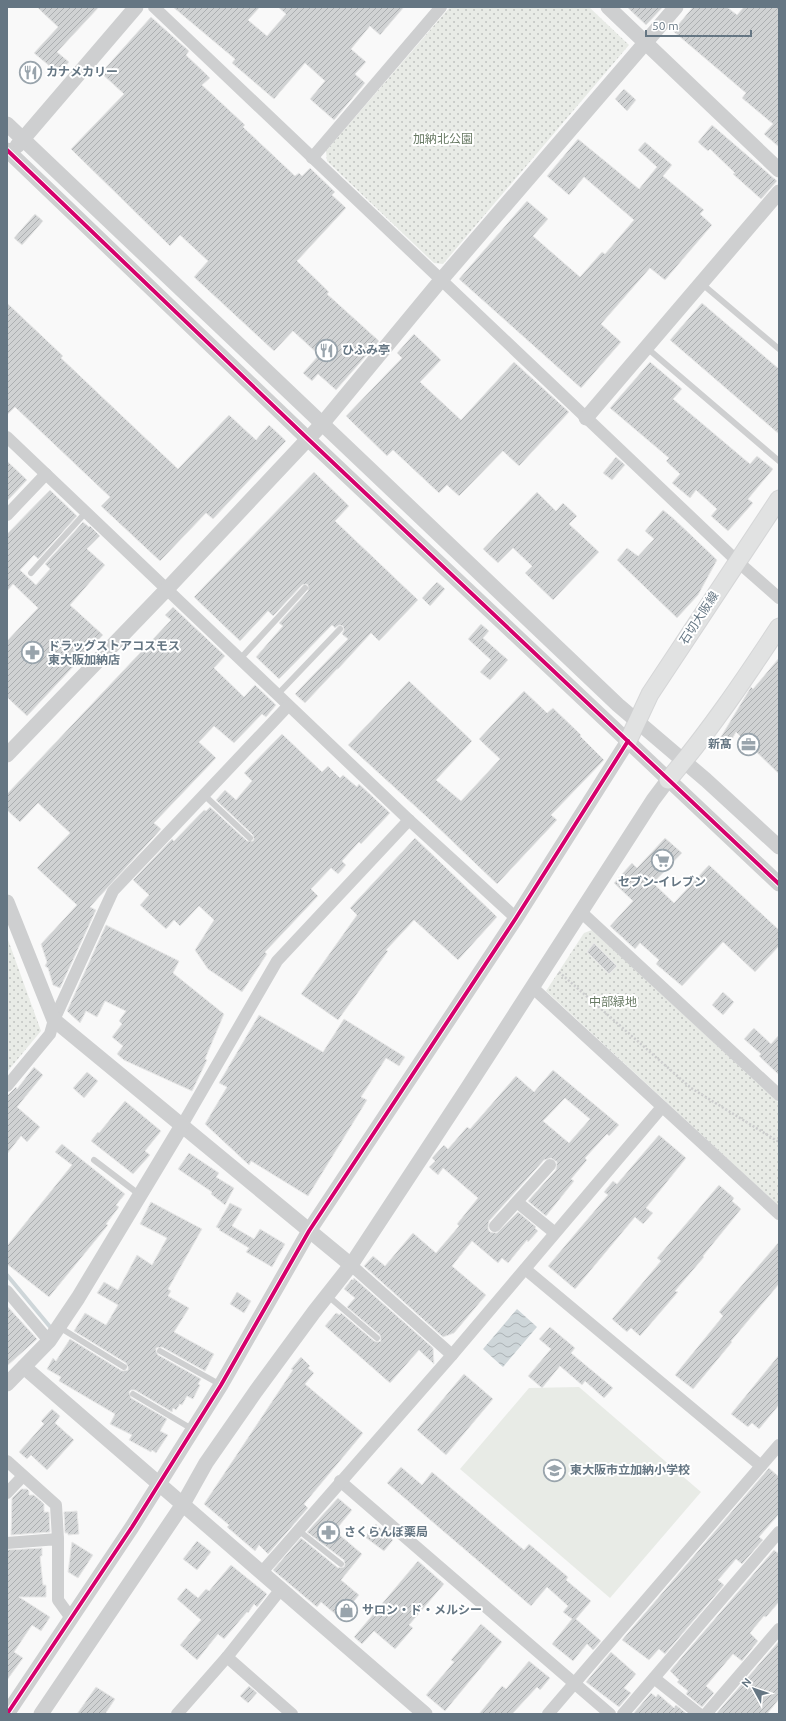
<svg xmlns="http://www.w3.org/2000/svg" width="786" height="1721" font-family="Ubuntu,'Noto Sans JP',sans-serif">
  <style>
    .green { fill: #e8ebe6 }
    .park { fill: url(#park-dots) }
    .water { fill: url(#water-waves) }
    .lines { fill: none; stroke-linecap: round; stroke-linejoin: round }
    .stream { stroke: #ced6d9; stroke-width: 4 }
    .building { fill: url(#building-hatch); stroke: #e8e8e8; fill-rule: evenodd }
    .secondary-casing { stroke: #d5d6d7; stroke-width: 19 }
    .path { stroke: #cbcccd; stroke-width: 2.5; stroke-dasharray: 2 2; stroke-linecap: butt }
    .service { stroke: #cecfd0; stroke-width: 6 }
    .minor { stroke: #cecfd0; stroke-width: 12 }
    .tertiary { stroke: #cecfd0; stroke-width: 15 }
    .secondary { stroke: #e1e2e2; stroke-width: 17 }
    .cycleway-casing { stroke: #fff; stroke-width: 6 }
    .cycleway { stroke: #d6006c; stroke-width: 4 }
    .labels { text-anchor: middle; stroke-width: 4; stroke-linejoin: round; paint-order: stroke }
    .poi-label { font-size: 12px; font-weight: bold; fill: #657683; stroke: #fff; text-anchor: start }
    .park-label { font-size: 12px; fill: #687a64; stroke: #fff }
    .street-label { font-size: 12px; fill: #657683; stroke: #fff }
  </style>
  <defs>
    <pattern id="park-dots" width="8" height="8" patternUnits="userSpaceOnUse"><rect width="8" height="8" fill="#e8ebe6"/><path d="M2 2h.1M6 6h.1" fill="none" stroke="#c0c3c0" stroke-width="1.8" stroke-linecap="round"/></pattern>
    <pattern id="water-waves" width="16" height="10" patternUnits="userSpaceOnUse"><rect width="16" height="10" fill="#ced6d9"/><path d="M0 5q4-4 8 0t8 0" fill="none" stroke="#abb2b5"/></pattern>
    <pattern id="building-hatch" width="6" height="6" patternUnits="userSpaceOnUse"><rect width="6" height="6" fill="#d0d2d3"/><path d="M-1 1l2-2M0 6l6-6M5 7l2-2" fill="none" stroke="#acafb1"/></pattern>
  </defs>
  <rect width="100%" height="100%" fill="#f9f9f9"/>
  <path class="green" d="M579,1387l122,105 -91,106 -150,-129 69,-81z"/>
  <g class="park">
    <path d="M450,7h139l40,38 -186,219 -9,-1 -107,-102 -1,-10z"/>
    <path d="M592,930l187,173v103l-233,-215 38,-58z"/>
    <path d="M7,937l34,94 -34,41z"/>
  </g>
  <path class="water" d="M517,1309l20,18 -34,40 -20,-18z"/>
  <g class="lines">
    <path class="stream" d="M7,1275l44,53"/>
  </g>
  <g class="building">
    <path d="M37,7h62l-42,45 12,10 -10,12 -25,-21 24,-26z"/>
    <path d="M173,7h87l-12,13 19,16 19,-22 -8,-7h126l-24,28 -10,-9 -19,23 15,13 -11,12 10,9 -31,37 -24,-21 15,-18 -20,-18 -31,36 -42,-36 3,-4z"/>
    <path d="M627,7h36l-17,18z"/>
    <path d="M693,7h34l10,8 7,-8h35v140l-15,-13 9,-10 -31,-26 4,-5 -73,-62z"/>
    <path d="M151,17l38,34 -3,4 24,23 -8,7 43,40 -2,2 52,49 4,-3 3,3 8,-8 25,24 -3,3 14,13 -49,53 32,31 -2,2 52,47 -43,49 -18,-16 -6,7 -9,-8 16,-18 -26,-24 -19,20 -80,-74 14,-16 -28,-26 -10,11 -99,-97 53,-55 -23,-21z"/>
    <path d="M624,89l12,11 -9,11 -12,-12z"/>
    <path d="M712,125l65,56 -16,18 -28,-25 2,-1 -25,-24 -2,2 -10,-9z"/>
    <path d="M578,139l61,50 18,-22 -19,-17 7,-8 27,23 -9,11 41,34 -4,4 12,11 -47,55 -15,-12 -49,56 20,18 -40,46 -122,-109 68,-78 21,18 -15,17 47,41 22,-25 3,2 29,-34 -50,-43 -15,18 -22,-19z"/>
    <path d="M35,214l8,7 -21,24 -8,-7z"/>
    <path d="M7,303l56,53 -2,2 117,111 51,-54 27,25 13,-15 17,16 -73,78 -7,-6 -46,48 -59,-55 9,-9 -95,-90 -8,8z"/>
    <path d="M702,303l77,66v65l-109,-94z"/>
    <path d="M414,334l27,26 -21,22 41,38 53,-58 55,50 -50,54 -16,-15 -44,45 -12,-11 -8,8 -46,-43 -6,6 -41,-40 56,-58 -5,-5z"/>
    <path d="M650,362l32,27 -9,10 77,65 7,-8 16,13 -25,30 5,4 -25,28 -17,-15 6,-7 -21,-19 -6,8 -18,-15 8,-9 -14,-13 3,-3 -59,-50z"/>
    <path d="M616,457l9,8 -13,15 -9,-7z"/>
    <path d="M7,461l20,19 -20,21z"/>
    <path d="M314,472l35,34 -14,15 83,79 -39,41 -8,-8 -33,36h-1l-32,34 -10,-9 53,-55 -6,-5 2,-4 -1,-4 -4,-1 -4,3 -3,-3 -53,54 -23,-22 27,-31 -4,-3 29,-32v-6l-2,-1 -4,1 -29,31 -5,-5 -28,30 -46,-44z"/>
    <path d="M50,490l27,26 -39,43 -4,-4 -14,15 16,15 14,-16 -5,-5 38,-42 6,5 1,-1 10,10 -13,13 18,16 -35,40 33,30 -76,81 -20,-19v-56l31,-33 -25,-24 -6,7v-57z"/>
    <path d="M537,492l19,19 7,-8 14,13 -8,8 30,28 -46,48 -28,-27 7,-7 -19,-18 -15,15 -15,-14z"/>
    <path d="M663,510l11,9 43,41 -19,35 -21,23 -60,-58 10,-12 11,8 16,-17 -9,-8z"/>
    <path d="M437,582l8,7 -15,17 -8,-8z"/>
    <path d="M173,607l52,49 -11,12 30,29 11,-12 21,20 -10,12 -4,-3 -28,29 -20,-17 -15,16 17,16 -62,65 7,6 -71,78 6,3 -36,78 -7,-3 -5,-17 -3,-2 2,-4 -6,-18 36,-39 -40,-37 33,-35 -32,-30 -18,19 -13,-12v-16l164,-174 -6,-5z"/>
    <path d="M481,624l8,7 -6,7 25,22 -18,20 -10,-8 11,-12 -23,-21z"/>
    <path d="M779,658v116l-43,-42 -10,18 -10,-5 35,-58 2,2z"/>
    <path d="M409,681l63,60 -36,39 25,21 39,-42 -21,-20 45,-48 23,22 6,-5 28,27 -1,1 24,24 -53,55 6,5 -60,64 -70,-67 -79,-72z"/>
    <path d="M282,734l40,38 6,-6 12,12 3,-3 14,12 2,-3 31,29 -29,31 -2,-2 -17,19 4,4 -8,9 -7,-6 -20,21 7,7 -53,56 2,2 -25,38 -34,-23 -13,-19 19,-30 -15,-14 -19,20 -6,-6 -8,9 -26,-24 9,-10 -16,-15 39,-41 2,2 30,-31 2,1 4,-4 37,34h6l1,-2 -1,-4 -37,-35 9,-10 11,10 16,-19 -8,-8z"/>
    <path d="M415,838l82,79 -39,43 -44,-40 -28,30 2,1 -50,69 -37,-26 56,-79 -7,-7z"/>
    <path d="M665,838l17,15 -29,30 21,20 35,-38 70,65v16l-24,26 -32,-30 -41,44 -26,-22 3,-4 -19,-17 -5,6 -25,-23 23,-25 -19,-18 18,-20 5,5z"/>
    <path d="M106,925l73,36 -6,12 51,41 -19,45 2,1 -15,31 -68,-31 -7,-6 6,-8 -11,-9 10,-13 -3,-3 7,-10 -21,-10 -8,16 -11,-6 -6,12 -13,-12z"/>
    <path d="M594,943l23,23 -8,8 -22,-22z"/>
    <path d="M723,992l11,10 -11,13 -11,-10z"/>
    <path d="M259,1015l64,37 21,-33 61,38 -6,9 -13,-8 -25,39 6,3 -59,96 -57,-35 -2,4 -44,-41 22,-37 -8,-4z"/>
    <path d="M754,1028l17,16 8,-9v40l-20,-19 2,-2 -17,-15z"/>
    <path d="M34,1067l9,8 -26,32 23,20 -13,15 -6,-6 -14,18v-58l9,-9 1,2z"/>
    <path d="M553,1070l66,55 -10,11 -2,-2 -22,24 2,2 -16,19 3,2 -28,35 -18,-15 28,-31 1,-8 -6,-4 -7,2 -55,61 -1,8 2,3 7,1 21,-21 18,15 -1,1 3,3 -10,11 -1,-2 -19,23 -6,-5 -4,5 -26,-22 -20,25 34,29 -32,38 -11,4 -79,-71 9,-10 12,10 28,-33 23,20 23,-27 -2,-2 21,-26 -35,-30 -5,7 -9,-8 6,-6 -3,-3 12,-13 4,4 19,-22 3,2 46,-53 18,16zM565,1098l25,21 -21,24 -26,-22z"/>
    <path d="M87,1072l11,9 -14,17 -11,-10z"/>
    <path d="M125,1101l36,30 -16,20 5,4 -17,19 -42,-33 7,-9 1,1z"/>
    <path d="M659,1135l27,23 -40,50 7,5 -10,11 -8,-7 -60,72 -27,-23 60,-71 -4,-3 9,-11 4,3z"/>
    <path d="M62,1144l63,50 -9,11 3,2 -13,17 2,1 -59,72 -42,-33v-18l65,-81 -17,-13z"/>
    <path d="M189,1153l30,20 -3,4 18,11 -9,17 -14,-11 1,-2 -34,-23z"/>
    <path d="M719,1185l15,13 -2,3 9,8 -38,47 1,1 -29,34 3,1 -38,44 -9,-8 -4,4 -15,-13 49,-58 -4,-3z"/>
    <path d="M151,1202l51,27 -34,60 3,2 -3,5 21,12 -15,24 40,22 -9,17 -43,-24 -6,1v3l2,4 43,24 -3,5 2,1 -7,14 -6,-3 -5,9 -2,-1 -4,6 -3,-2 -1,4 -37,-22h-4l-2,2 2,6 36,21 -7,12 8,4 -12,18 -4,-3 -1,2 -22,-12 3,-5 -22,-11 5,-10 -56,-33 2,-4 -14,-8 6,-11 3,3 14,-22 52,32 6,-1v-3l-2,-4 -52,-32 11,-18 21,12 12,-20 -21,-12 7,-11 14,8 19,-35 15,10 15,-27 -27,-14z"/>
    <path d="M230,1203l12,6 -10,17 22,13 6,-10 25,15 -13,23 -26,-15 3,-4 -30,-18 1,-1 -4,-2z"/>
    <path d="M779,1242v42l-48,57 1,1 -39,47 -18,-14 48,-59 -4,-4z"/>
    <path d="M354,1278l79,70 1,16 -15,-14 -29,33 -65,-57 11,-13 4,2 1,-2 33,28 4,1 3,-1 -1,-6 -33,-28 8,-9 -11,-9 8,-10 1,1z"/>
    <path d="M237,1292l14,9 -7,12 -14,-9z"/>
    <path d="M7,1306l30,33 -30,27z"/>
    <path d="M550,1327l25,21 -4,5 42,35 -9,10 -19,-17 -3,4 -22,-19 -18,22 -14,-12 23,-27 -12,-10z"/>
    <path d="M779,1355v50l-20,24 -7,-6 -4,4 -17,-13z"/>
    <path d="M301,1357l9,9 -2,2 6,5 -9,11 58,49 -59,71 4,4 -40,46 -9,-9 -4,6 -28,-24 2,-2 -25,-21 89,-134 -2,-1z"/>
    <path d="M464,1374l29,25 -47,56 -29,-25z"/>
    <path d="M52,1409l8,7 -5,7 19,17 -27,30 -16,-15 -4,4 -8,-7 25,-28 -3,-3z"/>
    <path d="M401,1467l21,18 10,-13 92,78 5,-6 39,33 -2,3 25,21 -15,18 25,22 -8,9 -6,-6 -14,17 -21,-17 20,-25 -9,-7 5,-6 -21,-19 -16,19 -144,-123z"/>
    <path d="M769,1468l10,9v37l-20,23 4,3 -21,24 -6,-5 -17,20 -1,1 6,5 -59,69 -6,-5 -10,11 -27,-20z"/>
    <path d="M21,1489h6l2,2v4h5l10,9v8h5l1,20 -39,3 1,-37z"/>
    <path d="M338,1498l14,12 -17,21 27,23 -21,26 18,15 -19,23 -19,-16 -4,5 -44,-37 28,-32 37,30 6,-1 1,-3 -1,-4 -37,-28z"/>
    <path d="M77,1511l2,23 -11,1v-2h-3l-1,-21z"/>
    <path d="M376,1524l17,16 -9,11 -19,-14z"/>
    <path d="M197,1541l14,11 -14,18 -14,-11z"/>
    <path d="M72,1542l21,13 -15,23 -10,-6z"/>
    <path d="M42,1548v8h-2l3,29h3v12h-27l31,20 -9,14 -9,-6 -18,27 9,6 -16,22v-130z"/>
    <path d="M774,1550l5,4v48l-13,15 -2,-1 -14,17 8,8 -16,20 -9,-7 -27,32 8,7 -12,14 -16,-13 2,-3 -11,-9 2,-2 -9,-9z"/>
    <path d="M418,1561l26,23 -35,41 4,3 -18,21 -21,-18 -12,13 -8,-7z"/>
    <path d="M231,1565l36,29 -10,13 -3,-3 -6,9 -1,-1 -23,27 -6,-5 -21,26 -17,-15 21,-25 -24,-21 9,-11 12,10 8,-9 3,2z"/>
    <path d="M481,1624l21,18 -57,69 -19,-16 28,-33 -3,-2z"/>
    <path d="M779,1641v58l-12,15h-51z"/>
    <path d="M611,1652l25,22 -12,14 7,5 -12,14 -33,-25z"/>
    <path d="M529,1661l21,17 -10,12 -3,-3 -25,27h-33l23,-28 4,3z"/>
    <path d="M249,1686l8,7 -9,10 -8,-7z"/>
    <path d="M96,1687l19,12 -10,15h-28z"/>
    <path d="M651,1693l5,4 2,-3 16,14 2,-3 11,9h-54z"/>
  </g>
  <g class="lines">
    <defs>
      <g id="secondary">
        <path d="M628,741l22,-47 129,-195"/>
        <path d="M668,780c41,-48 76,-100 111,-153"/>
      </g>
    </defs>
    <use href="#secondary" class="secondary-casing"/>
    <path class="path" d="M559,972l132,116 88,54"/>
    <g class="service">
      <path d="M701,283l78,66"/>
      <path d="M647,348l132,113"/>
      <path d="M31,573l55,-61"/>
      <path d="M240,659l65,-71"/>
      <path d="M277,695l63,-66"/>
      <path d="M204,795l46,43"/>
      <path d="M94,1160l46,35"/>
      <path d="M328,1296l49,42"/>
      <path d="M59,1327l65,40"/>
      <path d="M160,1351l61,34"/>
      <path d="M133,1394l59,35"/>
      <path d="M298,1530l43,34"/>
    </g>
    <g class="minor">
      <path d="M154,7l583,554 42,37"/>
      <path d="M312,158l129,-151"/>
      <path d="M7,437l402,383 107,98"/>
      <path d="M7,515l39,-41"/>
      <path d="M581,912l198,183"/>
      <path d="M532,987l247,227"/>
      <path d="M7,1086l43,-52 4,-14 59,-129 175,-185"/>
      <path d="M181,1127l96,-166 132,-141"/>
      <path d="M517,1202l38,31"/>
      <path d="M495,1226l55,-61"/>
      <path d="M351,1265l101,90"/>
      <path d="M525,1269l236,197"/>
      <path d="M7,1291l42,50"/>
      <path d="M7,1461l49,44 2,34"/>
      <path d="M340,1481l270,233"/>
      <path d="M7,1493l16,-17"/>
      <path d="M7,1543l51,-4v61l13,18"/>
      <path d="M262,1572l190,-217 210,-248"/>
      <path d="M227,1657l65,57"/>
      <path d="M654,1678l45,36"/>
      <path d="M177,1714l50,-57 54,-68"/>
      <path d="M548,1714l231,-269"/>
      <path d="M623,1714l156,-182"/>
      <path d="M706,1714l73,-85"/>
    </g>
    <g class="tertiary">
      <path d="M608,7l171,163"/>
      <path d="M7,124l611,581 88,75 73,67"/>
      <path d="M17,146l119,-139"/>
      <path d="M7,150l301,289 471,445"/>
      <path d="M586,418l193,-226"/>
      <path d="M7,755l160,-166 155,-165 119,-144 235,-273"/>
      <path d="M7,902l47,118 297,245"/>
      <path d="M24,1367l401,347"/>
      <path d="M7,1384l42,-43 29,-43 103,-171"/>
      <path d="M7,1714l125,-187 89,-142 88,-154 207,-313 112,-177"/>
      <path d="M41,1714l142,-210 23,-41 50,-72 58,-79 37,-47 117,-178 185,-287 15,-20"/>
    </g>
    <use href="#secondary" class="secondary"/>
    <defs>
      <g id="cycleway">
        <path d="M7,150l301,289 471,445"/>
        <path d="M7,1714l125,-187 89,-142 88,-154 207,-313 112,-177"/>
      </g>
    </defs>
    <use href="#cycleway" class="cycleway-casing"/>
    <use href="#cycleway" class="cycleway"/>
  </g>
  <defs>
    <symbol id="restaurant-ring" viewBox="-11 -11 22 22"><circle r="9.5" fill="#fff" stroke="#99a4ac" stroke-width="1.5"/><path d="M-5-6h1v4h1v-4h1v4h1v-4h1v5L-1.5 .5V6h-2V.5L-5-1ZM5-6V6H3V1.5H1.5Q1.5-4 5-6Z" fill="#99a4ac"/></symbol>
    <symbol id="pharmacy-ring" viewBox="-11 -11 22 22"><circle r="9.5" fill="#fff" stroke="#99a4ac" stroke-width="1.5"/><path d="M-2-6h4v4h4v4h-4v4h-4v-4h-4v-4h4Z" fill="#99a4ac"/></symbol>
    <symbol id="office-ring" viewBox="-11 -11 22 22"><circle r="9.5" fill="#fff" stroke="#99a4ac" stroke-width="1.5"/><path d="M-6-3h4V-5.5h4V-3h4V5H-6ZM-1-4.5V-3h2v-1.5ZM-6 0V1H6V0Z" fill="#99a4ac"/></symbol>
    <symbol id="supermarket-ring" viewBox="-11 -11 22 22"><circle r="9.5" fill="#fff" stroke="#99a4ac" stroke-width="1.5"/><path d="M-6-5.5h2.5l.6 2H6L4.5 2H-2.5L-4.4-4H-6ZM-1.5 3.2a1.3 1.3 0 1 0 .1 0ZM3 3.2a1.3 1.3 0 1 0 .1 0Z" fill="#99a4ac"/></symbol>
    <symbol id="school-ring" viewBox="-11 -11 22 22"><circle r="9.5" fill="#fff" stroke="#99a4ac" stroke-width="1.5"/><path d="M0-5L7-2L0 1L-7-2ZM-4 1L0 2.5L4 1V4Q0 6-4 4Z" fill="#99a4ac"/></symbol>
    <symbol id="shop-ring" viewBox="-11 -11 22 22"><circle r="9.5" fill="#fff" stroke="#99a4ac" stroke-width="1.5"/><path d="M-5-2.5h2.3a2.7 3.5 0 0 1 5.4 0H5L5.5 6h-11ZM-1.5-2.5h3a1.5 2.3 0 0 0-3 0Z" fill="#99a4ac"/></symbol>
  </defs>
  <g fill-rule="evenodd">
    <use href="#restaurant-ring" x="18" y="60" width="25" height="25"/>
    <use href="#restaurant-ring" x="314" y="338" width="25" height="25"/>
    <use href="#pharmacy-ring" x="20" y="640" width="25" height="25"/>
    <use href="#office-ring" x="736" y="732" width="25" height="25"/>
    <use href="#supermarket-ring" x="650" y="848" width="25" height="25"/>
    <use href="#school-ring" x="542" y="1458" width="25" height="25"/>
    <use href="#pharmacy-ring" x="316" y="1520" width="25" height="25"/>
    <use href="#shop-ring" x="334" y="1598" width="25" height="25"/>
  </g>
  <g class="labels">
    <g class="poi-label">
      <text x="46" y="76">カナメカリー</text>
      <text x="342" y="354">ひふみ亭</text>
      <text x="48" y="650">ドラッグストアコスモス<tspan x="48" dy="14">東大阪加納店</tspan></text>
      <text x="732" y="748" text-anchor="end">新髙</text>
      <text x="662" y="886" text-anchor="middle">セブン-イレブン</text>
      <text x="570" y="1474">東大阪市立加納小学校</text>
      <text x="344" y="1536">さくらんぼ薬局</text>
      <text x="362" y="1614">サロン・ド・メルシー</text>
    </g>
    <g class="park-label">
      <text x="443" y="143">加納北公園</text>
      <text x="613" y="1006">中部緑地</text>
    </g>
    <g class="street-label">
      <text transform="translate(699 618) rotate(-57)" y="4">石切大阪線</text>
    </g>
  </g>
  <rect width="786" height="1721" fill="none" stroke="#657683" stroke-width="16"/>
  <g transform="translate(754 1689) rotate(310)" stroke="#ffffff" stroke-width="3" paint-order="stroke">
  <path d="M0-3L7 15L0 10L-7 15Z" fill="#657683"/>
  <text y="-6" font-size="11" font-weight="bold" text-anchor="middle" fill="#657683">N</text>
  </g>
  <path d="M646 30v6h105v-6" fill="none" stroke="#657683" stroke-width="2"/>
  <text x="652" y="30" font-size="12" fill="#657683" stroke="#ffffff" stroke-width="3" paint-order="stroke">50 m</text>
</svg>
